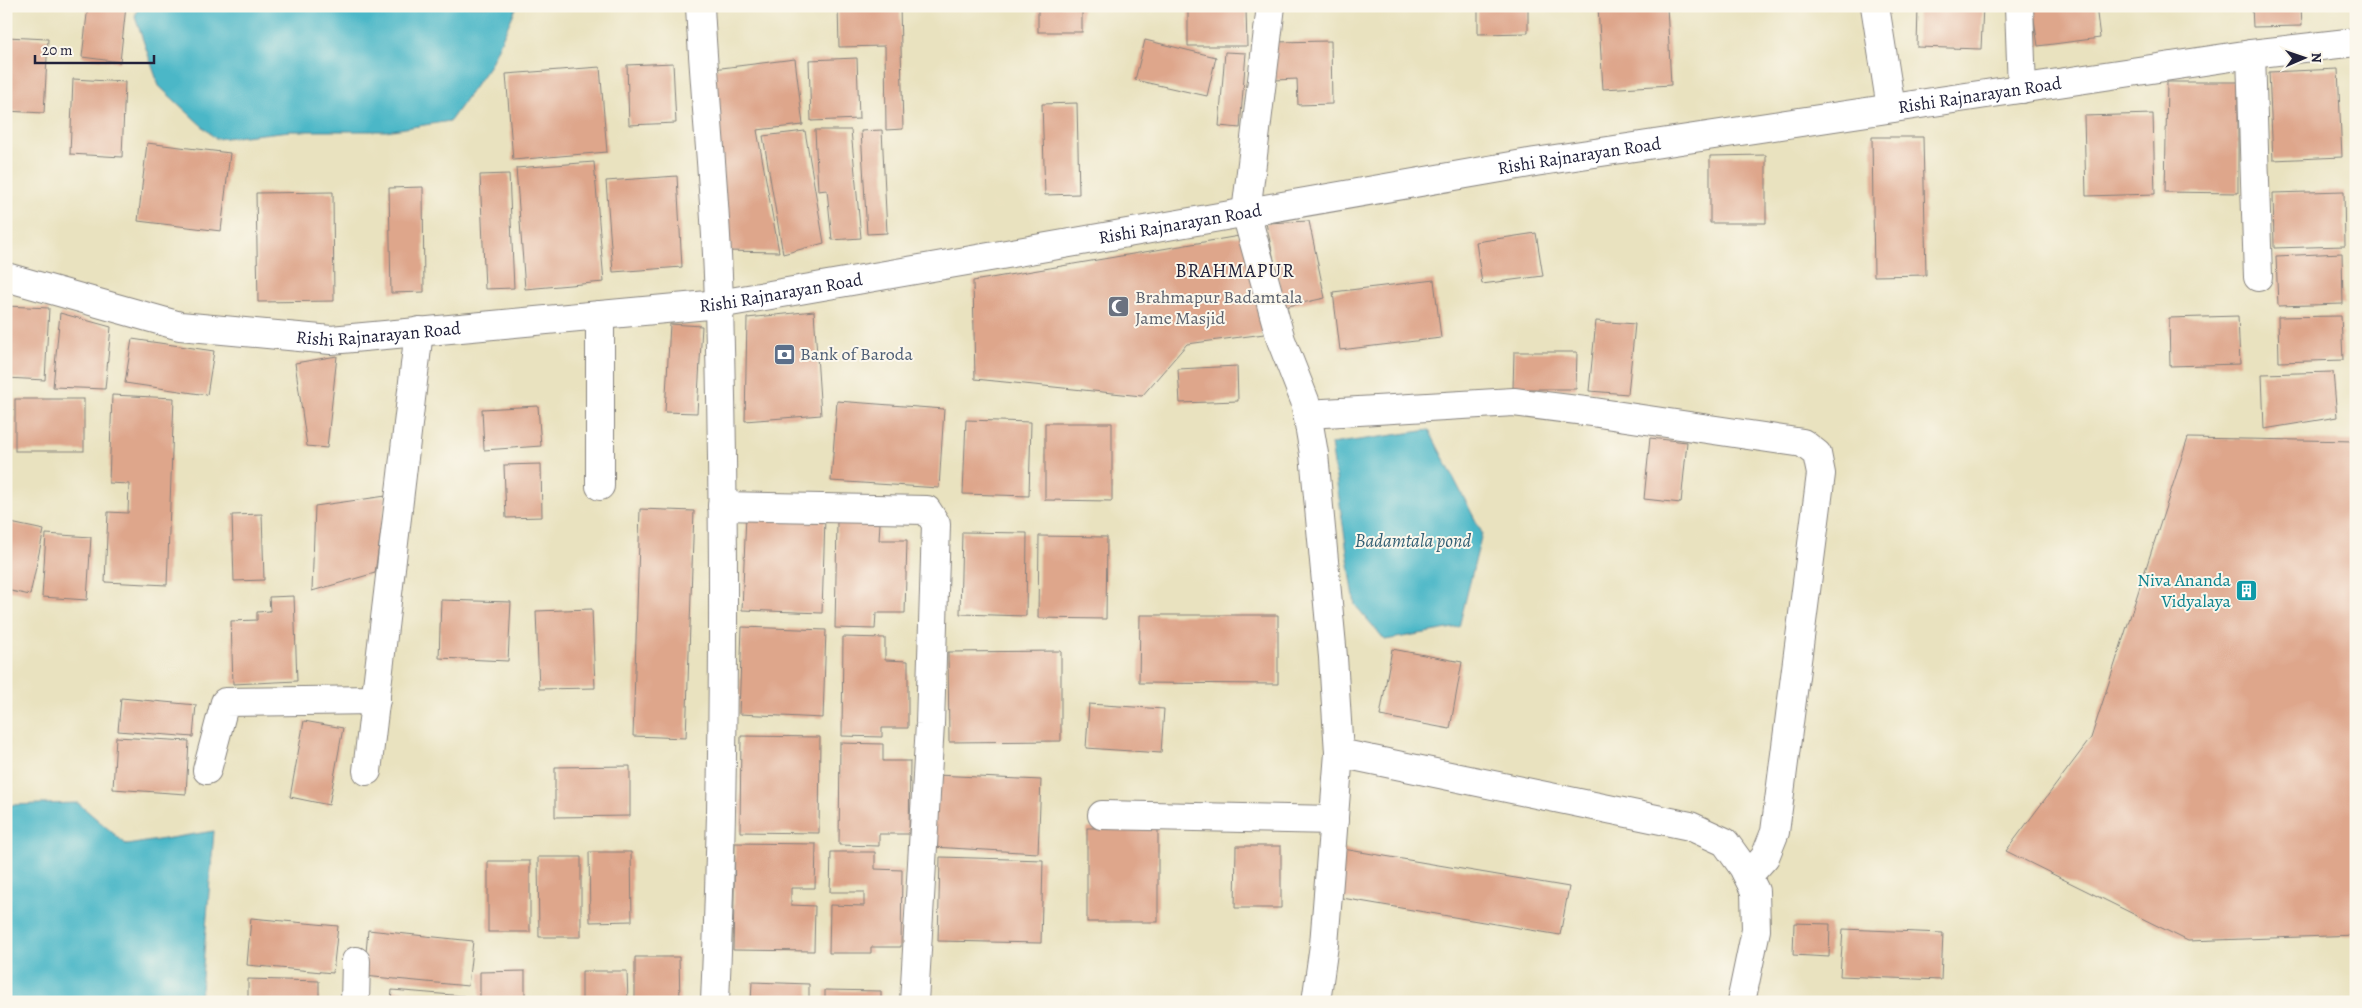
<svg xmlns="http://www.w3.org/2000/svg" width="2362" height="1008" font-family="Alegreya,serif">
  <style>
    .water { fill: #4bb7c7; stroke: #366c81 }
    .building { fill: #dea68b }
    .lines { fill: none; stroke-linecap: round; stroke-linejoin: round }
    .street-casing { stroke: #86827d; stroke-width: 30 }
    .street { stroke: #fff; stroke-width: 28 }
    .labels { text-anchor: middle; stroke-width: 4; stroke-linejoin: round; paint-order: stroke }
    .street-label { font-size: 18px; fill: #22223b; stroke: #fbf7ec }
    .worship-label { font-size: 18px; fill: #5b616d; stroke: #fbf7ec; text-anchor: start }
    .service-label { font-size: 18px; fill: #4e5e75; stroke: #fbf7ec; text-anchor: start }
    .culture-label { font-size: 18px; fill: #0d838f; stroke: #fbf7ec; text-anchor: end }
    .neighbourhood-label { font-size: 19px; letter-spacing: 1px; fill: #22223b; stroke: #fbf7ec }
    .water-label { font-size: 19px; font-style: italic; fill: #325e73; stroke: #fbf7ec }
  </style>
  <rect width="100%" height="100%" fill="#fbf7ec"/>
  <filter id="ink" filterUnits="userSpaceOnUse"><feTurbulence type="fractalNoise" baseFrequency=".02" numOctaves="2"/><feDisplacementMap in="SourceGraphic" scale="10" xChannelSelector="R" yChannelSelector="G"/><feConvolveMatrix kernelMatrix="1 2 1 2 8 2 1 2 1" color-interpolation-filters="sRGB"/></filter>
  <filter id="wash" filterUnits="userSpaceOnUse"><feTurbulence type="fractalNoise" baseFrequency=".0096" numOctaves="4" result="noise"/><feDisplacementMap in="SourceGraphic" scale="20" xChannelSelector="R" yChannelSelector="G"/><feGaussianBlur stdDeviation="1.12" result="paint"/><feColorMatrix in="noise" values="0 0 0 0 0 0 0 0 0 0 0 0 0 0 0 0 0 1.4 0 .05"/><feComposite in="paint" operator="in"/></filter>
  <g filter="url(#wash)">
    <rect width="100%" height="100%" fill="#e9e2bf"/>
    <g class="water">
      <path d="M138,6h379l-27,59 -40,56 -64,10h-96l-74,8 -57,-53 -24,-69z"/>
      <path d="M1429,430l53,103 -23,94 -74,13 -30,-35 -24,-161z"/>
      <path d="M78,803l49,42 87,-14 -14,171h-194v-197z"/>
    </g>
    <g id="blocks">
      <g class="building">
        <path d="M88,6h38l-6,56 -38,-5z"/>
        <path d="M838,6h62l3,123 -17,1 -1,-84 -46,1z"/>
        <rect x="1038" y="6" width="44" height="26"/>
        <path d="M1478,6h50v27l-50,1z"/>
        <path d="M1598,6h69l4,79 -68,4z"/>
        <path d="M1918,6h65l-2,43 -64,-2z"/>
        <path d="M2032,6h64l4,32 -62,8z"/>
        <path d="M2252,6h49l1,20 -49,1z"/>
        <path d="M1246,9l1,37h-59v-36z"/>
        <path d="M6,37l42,2 -4,74 -38,-2z"/>
        <path d="M1145,40l71,17 -9,39 -72,-16z"/>
        <path d="M1331,41l1,63 -34,1 -1,-26 -22,1 -1,-38z"/>
        <path d="M1225,52l21,1 -6,75 -21,-2z"/>
        <path d="M857,58l2,61 -48,2 -2,-61z"/>
        <path d="M795,59l8,66 -46,5 22,122 -53,-1 -21,-181z"/>
        <path d="M673,63l3,60 -47,2 -2,-60z"/>
        <path d="M600,67l7,85 -94,8 -7,-86z"/>
        <path d="M2338,69l4,88 -69,3 -4,-88z"/>
        <path d="M73,79l52,3 -3,75 -52,-3z"/>
        <path d="M2167,82h71v111l-73,-1z"/>
        <path d="M1077,103l2,91 -34,1 -3,-91z"/>
        <path d="M2153,114l2,80 -69,2 -2,-80z"/>
        <path d="M815,130h36l10,108 -29,2 -5,-50 -9,1z"/>
        <path d="M882,130l5,103 -20,1 -6,-103z"/>
        <path d="M805,131l19,112 -41,11 -20,-118z"/>
        <path d="M1872,137h51l3,138 -52,1z"/>
        <path d="M147,143l83,10 -9,78 -83,-10z"/>
        <path d="M1766,155v68h-56v-67z"/>
        <path d="M594,162l10,120 -79,7 -9,-121z"/>
        <path d="M509,174l5,114 -29,1 -5,-114z"/>
        <path d="M677,176l5,91 -69,5 -7,-91z"/>
        <path d="M423,187l1,105 -33,1 -2,-105z"/>
        <path d="M2344,191l1,55 -71,2 -1,-55z"/>
        <path d="M333,192l1,109 -76,1 -2,-109z"/>
        <path d="M1309,221l16,77 -41,9 -18,-84z"/>
        <path d="M1536,233l7,43 -61,8 -6,-42z"/>
        <path d="M1245,235l27,98 -85,11 -45,52 -167,-17 -2,-98z"/>
        <path d="M2342,253l1,51 -65,2 -2,-50z"/>
        <path d="M1434,280l7,58 -101,12 -7,-58z"/>
        <path d="M6,306l43,2 -4,72 -39,-2z"/>
        <path d="M814,311l7,104 -76,6 2,-103z"/>
        <path d="M60,313l51,14 -6,62 -52,-2z"/>
        <path d="M2238,316l2,48 -70,2 -1,-48z"/>
        <path d="M2341,316l2,44 -64,2 -1,-45z"/>
        <path d="M1596,321l39,3 -7,70 -39,-3z"/>
        <path d="M670,324l32,2 -5,87 -32,-1z"/>
        <path d="M132,339l82,12 -7,44 -82,-12z"/>
        <path d="M1514,352h63l-1,37h-63z"/>
        <path d="M337,356l-10,92 -20,-2 -12,-83z"/>
        <path d="M1237,366l1,35 -58,2 -2,-34z"/>
        <path d="M2333,372l4,45 -73,12 -2,-55z"/>
        <path d="M112,395l62,3 -7,187 -62,-3 3,-70 20,1 1,-29 -20,-1z"/>
        <rect x="15" y="399" width="69" height="52"/>
        <path d="M837,401l107,8 -5,79 -108,-7z"/>
        <path d="M538,406l3,40 -57,4 -2,-41z"/>
        <path d="M966,420l65,2 -2,74 -66,-2z"/>
        <path d="M1045,423h67v78l-67,-1z"/>
        <path d="M1650,438l37,4 -6,61 -37,-4z"/>
        <path d="M2188,438l168,3v494l-168,6 -182,-90 85,-113z"/>
        <path d="M541,464l1,53 -36,1 -2,-53z"/>
        <path d="M386,496l-11,77 -63,18 3,-85z"/>
        <path d="M640,509l54,2 -8,227 -53,-2z"/>
        <path d="M262,514l2,66 -30,1 -2,-66z"/>
        <path d="M746,515l79,3 -3,95 -80,-3z"/>
        <path d="M6,522l38,8 -14,65 -24,-5z"/>
        <path d="M837,522l43,1 -1,17h28l-2,73h-29l-1,16 -40,-1z"/>
        <path d="M962,532l65,1 -1,83 -66,-2z"/>
        <path d="M46,534l45,3 -4,63 -45,-3z"/>
        <path d="M1039,536l68,1 -1,82 -68,-1z"/>
        <path d="M294,596l3,85 -64,3 -2,-63 26,-1v-8l13,-1 -1,-14z"/>
        <path d="M441,600l70,2 -3,59 -69,-3z"/>
        <path d="M592,609l3,79 -56,1 -3,-78z"/>
        <path d="M1140,615h138v69l-139,-1z"/>
        <path d="M742,627l84,3 -3,88 -84,-4z"/>
        <path d="M843,637l42,1v22l23,1v67h-26v9l-40,-1z"/>
        <path d="M1392,649l70,13 -12,67 -70,-13z"/>
        <path d="M1061,651v90l-112,1 -1,-90z"/>
        <path d="M121,698l75,7 -3,32 -75,-6z"/>
        <path d="M1089,704l75,5 -3,44 -75,-5z"/>
        <path d="M304,721l39,7 -14,77 -39,-8z"/>
        <path d="M741,736l79,1 -1,96 -79,-1z"/>
        <path d="M116,737l73,4 -3,53 -73,-5z"/>
        <path d="M840,743l43,1v17h27l-1,73h-30v12l-40,-1z"/>
        <path d="M630,766v50l-75,1v-50z"/>
        <path d="M936,775l105,5 -3,73 -106,-6z"/>
        <rect x="1087" y="828" width="71" height="94"/>
        <path d="M735,843l81,1 -1,44h-24v17l24,1 -1,45 -81,-1z"/>
        <path d="M1236,846h45v62h-46z"/>
        <path d="M1343,849l226,38 -9,48 -224,-38z"/>
        <path d="M589,852h42l1,69 -42,1z"/>
        <path d="M831,852h44v17l27,1 -1,77h-30v6h-42l1,-48 34,1v-14h-34z"/>
        <path d="M538,857h43v80h-42z"/>
        <path d="M940,857l103,3 -2,83 -103,-2z"/>
        <rect x="488" y="861" width="42" height="71"/>
        <path d="M251,918l87,8 -5,47 -86,-8z"/>
        <path d="M1794,923l36,1 -1,33 -36,-2z"/>
        <path d="M1843,929l100,4 -2,47 -101,-4z"/>
        <path d="M368,930l105,11 -5,45 -104,-10z"/>
        <path d="M635,957h44l1,45h-45z"/>
        <path d="M525,971v31h-45v-30z"/>
        <path d="M582,971h45l1,31h-46z"/>
        <path d="M248,979l71,2v21h-71z"/>
        <path d="M752,982l57,2v18h-58z"/>
        <path d="M392,990l72,6 -1,6h-72z"/>
        <path d="M825,990l56,1v11h-56z"/>
      </g>
    </g>
  </g>
  <g filter="url(#ink)">
    <use href="#blocks" fill-opacity="0" stroke="#86827d" stroke-width="1"/>
    <g class="lines">
      <defs>
        <g id="street">
          <path d="M700,6c5,100 17,200 19,300 6,232 6,464 -4,696"/>
          <path d="M1271,6l-25,207 35,127 24,61 9,53 19,203 6,96 -15,192 -8,57"/>
          <path d="M1875,6l16,102"/>
          <path d="M2019,6l3,83"/>
          <path d="M2251,54l7,223"/>
          <path id="s1" d="M6,277l174,49 151,14 388,-36 816,-142 716,-108 105,-12"/>
          <path d="M600,315v171"/>
          <path d="M1307,414l207,-12 79,10 210,31 14,11 4,20 -46,358 -10,25 -17,19"/>
          <path d="M722,506l205,4 9,14 -6,200 -16,278"/>
          <path d="M1339,753l351,73 35,16 18,25 12,24 1,39 -15,72"/>
          <path d="M207,770l18,-68 151,-2"/>
          <path d="M367,771l52,-440"/>
          <path d="M1102,815l232,5"/>
          <path d="M355,1002l1,-41"/>
        </g>
      </defs>
      <use href="#street" class="street-casing"/>
      <use href="#street" class="street"/>
    </g>
  </g>
  <defs>
    <symbol id="mosque-square" viewBox="-11 -11 22 22"><rect x="-9" y="-9" width="18" height="18" rx="4" fill="#6b7280" stroke="#fbf7ec"/><path d="M3.5-4.9A6 6 0 1 0 3.5 4.9A5 5 0 1 1 3.5-4.9Z" fill="#fff"/></symbol>
    <symbol id="bank-square" viewBox="-11 -11 22 22"><rect x="-9" y="-9" width="18" height="18" rx="4" fill="#5c6f8a" stroke="#fbf7ec"/><path d="M-6-4H6V4H-6ZM0-2.3a2.3 2.3 0 1 0 0 4.6a2.3 2.3 0 1 0 0-4.6Z" fill="#fff"/></symbol>
    <symbol id="building-square" viewBox="-11 -11 22 22"><rect x="-9" y="-9" width="18" height="18" rx="4" fill="#0f9aa8" stroke="#fbf7ec"/><path d="M-4-6H4V6H1V3H-1V6H-4ZM-2.5-4.3h1.7v1.8h-1.7ZM.8-4.3h1.7v1.8H.8ZM-2.5-1h1.7V.8h-1.7ZM.8-1h1.7V.8H.8Z" fill="#fff"/></symbol>
  </defs>
  <g fill-rule="evenodd">
    <use href="#mosque-square" x="1106" y="294" width="25" height="25"/>
    <use href="#bank-square" x="772" y="342" width="25" height="25"/>
    <use href="#building-square" x="2234" y="578" width="25" height="25"/>
  </g>
  <g class="labels">
    <g class="street-label">
      <text dy="6" stroke="none"><textPath href="#s1" startOffset="2000">Rishi Rajnarayan Road</textPath></text>
      <text dy="6" stroke="none"><textPath href="#s1" startOffset="1595">Rishi Rajnarayan Road</textPath></text>
      <text dy="6" stroke="none"><textPath href="#s1" startOffset="1190">Rishi Rajnarayan Road</textPath></text>
      <text dy="6" stroke="none"><textPath href="#s1" startOffset="785">Rishi Rajnarayan Road</textPath></text>
      <text dy="6" stroke="none"><textPath href="#s1" startOffset="380">Rishi Rajnarayan Road</textPath></text>
    </g>
    <g class="worship-label">
      <text x="1135" y="303">Brahmapur Badamtala<tspan x="1135" dy="21">Jame Masjid</tspan></text>
    </g>
    <g class="service-label">
      <text x="800" y="360">Bank of Baroda</text>
    </g>
    <g class="culture-label">
      <text x="2231" y="586">Niva Ananda<tspan x="2231" dy="21">Vidyalaya</tspan></text>
    </g>
    <g class="neighbourhood-label">
      <text x="1235" y="277">BRAHMAPUR</text>
    </g>
    <g class="water-label">
      <text x="1413" y="547">Badamtala pond</text>
    </g>
  </g>
  <rect width="2362" height="1008" fill="none" stroke="#fbf7ec" stroke-width="25"/>
  <g transform="translate(2304 58) rotate(88)" stroke="#fbf7ec" stroke-width="4" paint-order="stroke">
  <path d="M0-4L9 19L0 12L-9 19Z" fill="#22223b"/>
  <text y="-8" font-size="14" font-weight="bold" text-anchor="middle" fill="#22223b">N</text>
  </g>
  <path d="M35 55v8h119v-8" fill="none" stroke="#22223b" stroke-width="2.5"/>
  <text x="42" y="55" font-size="15" fill="#22223b" stroke="#fbf7ec" stroke-width="4" paint-order="stroke">20 m</text>
</svg>
